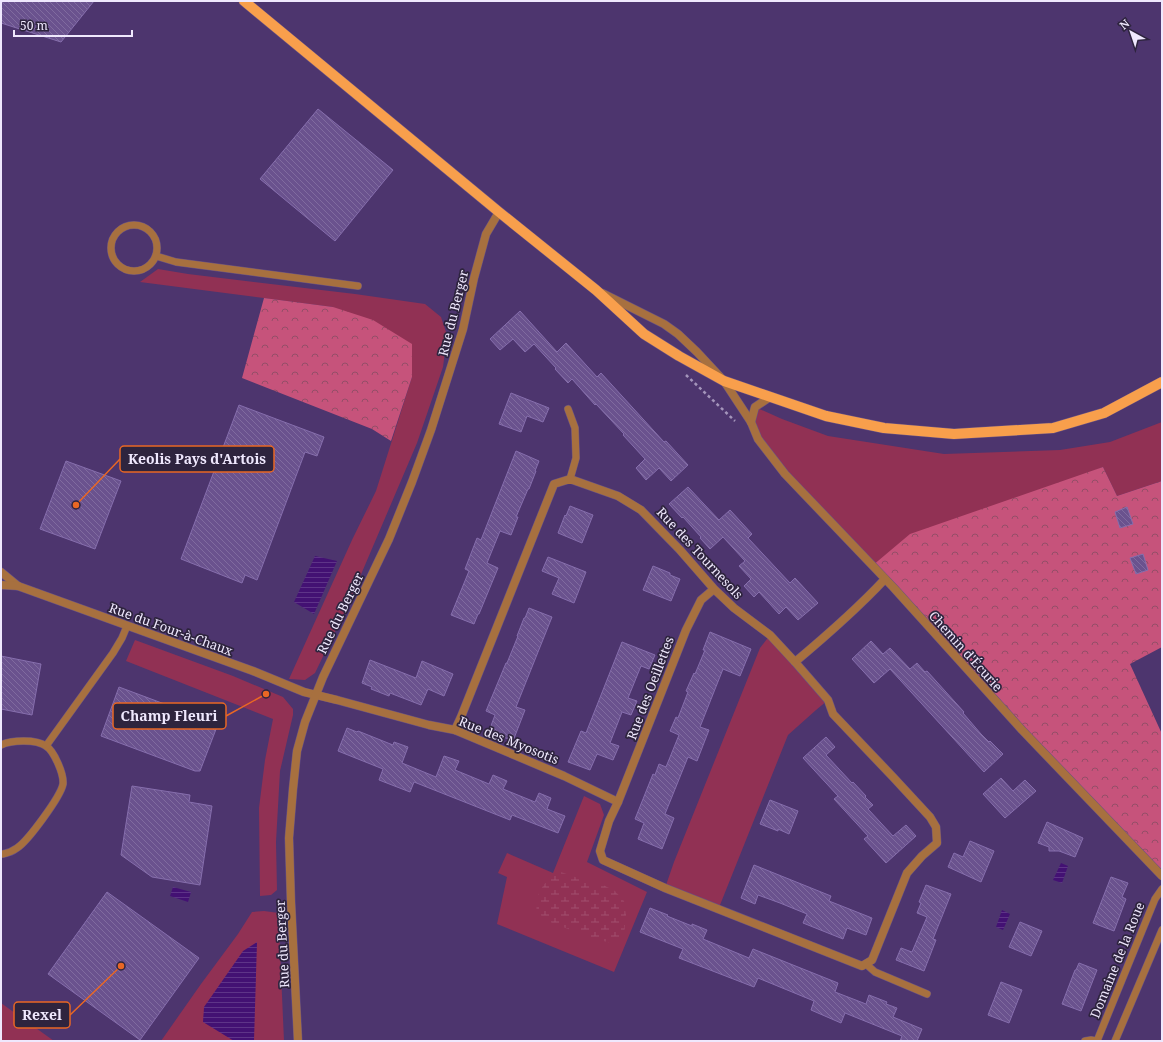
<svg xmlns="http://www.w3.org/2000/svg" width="1163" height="1042" font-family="'Noto Serif',serif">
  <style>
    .grass { fill: #913154 }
    .forest { fill: url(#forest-crowns) }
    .wetland { fill: url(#wetland-marsh) }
    .water { fill: url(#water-rules) }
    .building { fill: url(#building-back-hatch); stroke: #866ead }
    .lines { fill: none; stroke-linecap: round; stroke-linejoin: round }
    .service-casing { stroke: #675285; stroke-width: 8 }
    .minor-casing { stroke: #675285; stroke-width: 9 }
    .primary-casing { stroke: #675285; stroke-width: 11 }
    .path { stroke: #a495bb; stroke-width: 2.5; stroke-dasharray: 3 3; stroke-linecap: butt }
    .service { stroke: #a7703f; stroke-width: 7 }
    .minor { stroke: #a7703f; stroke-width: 8 }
    .primary { stroke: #f89f4c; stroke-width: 10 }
    .labels { text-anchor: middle; stroke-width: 3.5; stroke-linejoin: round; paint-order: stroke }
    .street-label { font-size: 13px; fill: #efe8fd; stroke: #2e243e }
    .leader { fill: none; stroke: #e96724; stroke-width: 1.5 }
    .callout-dot { fill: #e96724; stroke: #2e243e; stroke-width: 1.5 }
    .callout { fill: #2e243e; stroke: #e96724; stroke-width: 1.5 }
    .callout-label { font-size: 14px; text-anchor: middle; font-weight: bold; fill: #efe8fd }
  </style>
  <defs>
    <pattern id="forest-crowns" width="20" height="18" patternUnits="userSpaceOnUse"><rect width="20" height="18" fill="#c6537b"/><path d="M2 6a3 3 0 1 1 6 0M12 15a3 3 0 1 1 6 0" fill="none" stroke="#944e68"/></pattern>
    <pattern id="wetland-marsh" width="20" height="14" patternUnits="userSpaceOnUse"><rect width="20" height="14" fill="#913154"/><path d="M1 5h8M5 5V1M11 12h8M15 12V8" fill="none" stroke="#a14f6e"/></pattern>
    <pattern id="water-rules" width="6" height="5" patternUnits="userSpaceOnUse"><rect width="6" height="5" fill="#431173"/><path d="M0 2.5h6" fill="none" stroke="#5e3488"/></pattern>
    <pattern id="building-back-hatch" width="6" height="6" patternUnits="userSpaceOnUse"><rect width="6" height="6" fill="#6a528e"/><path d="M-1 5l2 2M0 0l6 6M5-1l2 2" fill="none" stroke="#806b9f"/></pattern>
  </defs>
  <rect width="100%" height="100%" fill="#4d356e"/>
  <g class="grass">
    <path d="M158,269l30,5 167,20 70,10 16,13 6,18 -4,32 -26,76 -69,162 -33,68 -10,7 -16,-1 63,-139 24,-49 36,-114 -79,-70 -193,-25z"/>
    <path d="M755,407l27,12 46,17 116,18 116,-4 50,-8 52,-20v59l-45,15 -14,-29 -231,99 -87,-92 -34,-52z"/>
    <path d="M770,635l58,65 -12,10 -28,25 -70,175 -53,-22 9,-26 86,-214z"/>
    <path d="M135,640l98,36 50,21 10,12v6l-13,56 -4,71 1,48 -6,5 -11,1 -1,-88 6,-48 8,-41 -147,-58z"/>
    <path d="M584,796l16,8 4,11 -17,47 60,30 -33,80 -117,-48 10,-47 -9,-4 9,-20 46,20z"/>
    <path d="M264,911l15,2v14l5,114h-123l40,-57 37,-50 14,-22z"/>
    <path d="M1,1003l53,38h-53z"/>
  </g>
  <g class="forest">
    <path d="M264,298l69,9 40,13 39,24v33l-21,64 -19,-12 -130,-51z"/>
    <path d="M1103,467l14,29 45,-15v166l-32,17 32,70v142l-290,-310 38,-32z"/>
  </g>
  <path class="wetland" d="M561,872l14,5 24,6 16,8 9,10 2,14 -2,20 -8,9 -21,-5 -43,-16 -16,-11c1,-4 0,-8 1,-12 2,-11 13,-26 24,-28z"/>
  <g class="water">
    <path d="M315,556l22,5 -23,53 -20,-12z"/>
    <path d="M1061,863l7,3 -6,17 -9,-3z"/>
    <path d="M173,887l18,5 -3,10 -18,-6z"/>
    <path d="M1002,910l8,4 -7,16 -7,-3z"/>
    <path d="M257,942l-3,99h-20l-31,-19 1,-15 39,-56z"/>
  </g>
  <g class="building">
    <path d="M1,1h93l-33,41 -60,-19z"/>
    <path d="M318,109l75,61 -58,71 -75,-62z"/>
    <path d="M520,311l37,41 9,-9 31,34 4,-4 63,69 2,-1 22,24 -17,16 -12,-13 -13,12 -10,-12 9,-9 -22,-24 1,-1 -28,-30 -1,1 -23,-26 -4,4 -13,-14 1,-1 -22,-24 -9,8 -12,-13 -13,11 -10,-11z"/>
    <path d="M511,393l38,15 -6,14 -16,-6 -6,16 -22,-8z"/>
    <path d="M239,405l85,32 -7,19 -12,-4 -48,128 -12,-5 -3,8 -61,-24z"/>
    <path d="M516,451l23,10 -4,10h1l-7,18h-1l-12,28h2l-7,18 -11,-4 -13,32 11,5 -19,46h-1l-4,10 -23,-9 18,-44 -4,-2 12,-31 4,2z"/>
    <path d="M66,461l55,20 -26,68 -55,-20z"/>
    <path d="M688,487l31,33 11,-10 22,24 -4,4 42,45 5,-5 23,25 -20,17 -12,-13 -7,7 -20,-22 -5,5 -10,-11 7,-7 -12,-13 6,-5 -22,-24 -13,12 -10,-11 1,-1 -18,-20 -1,1 -13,-14z"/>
    <path d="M570,506l23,9 -11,28 -24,-10 7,-18 1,1z"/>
    <path d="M1127,507l6,17 -13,4 -5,-16z"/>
    <path d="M1143,554l5,16 -12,4 -6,-16z"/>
    <path d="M548,557l38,15 -12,31 -22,-9 7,-16 -17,-7z"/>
    <path d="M653,566l17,7v2l10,4 -9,22 -28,-11z"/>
    <path d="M529,608l23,9 -36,90 9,3 -12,31 -24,-10 6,-16 -9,-4 20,-48h1l11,-27h-1l7,-18h1z"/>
    <path d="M710,632l41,17 -11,27 -17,-7 -23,58 9,3 -12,31 -9,-4 -23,57 9,4 -12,31 -24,-10 6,-16 -9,-4 18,-45 2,1 4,-11 7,3 13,-32 -9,-4 6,-14 2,1 10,-26 -2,-1 8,-18 1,1 10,-24h-2z"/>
    <path d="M871,641l12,13 7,-6 20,21 7,-6 8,9 2,-1 37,41 -1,1 18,21 8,8 1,-1 13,13 -19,18 -94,-103 -16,14 -22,-24z"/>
    <path d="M622,642l33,13 -6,14 -8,-3 -13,32 9,3 -6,14 -9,-3 -12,31 9,3 -6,14 -16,-6 -7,16 -22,-8 13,-31 5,2z"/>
    <path d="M1,656l40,8 -9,51 -31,-6z"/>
    <path d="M370,660l46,18 6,-17 31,13 -9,22 -16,-7 -7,16 -31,-12 -1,3 -18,-7 1,-2 -10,-4z"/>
    <path d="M119,687l99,37 -18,47h-5l-94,-35z"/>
    <path d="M347,728l10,4 1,-1 35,14 1,-3 14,5 -6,16 34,14 8,-21 15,5 -4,9 34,14 4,-9 14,6 -4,8 32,13 4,-9 12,5 -4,11 18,7 -7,17 -46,-18 -2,5 -96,-38 -4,10 -31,-12 4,-11 -45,-18z"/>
    <path d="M826,737l9,10 -9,8 26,28 1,-1 13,14 -1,1 8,8 -5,4 25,27 13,-11 10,11 -30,27 -22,-24 4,-3 -34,-37 4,-3 -35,-38z"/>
    <path d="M1001,778l12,13 12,-11 11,11 -31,27 -22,-24z"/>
    <path d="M132,786l58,9 -1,7 23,4 -12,79 -48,-8 -31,-22z"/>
    <path d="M770,800l28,11 -9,23 -11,-5v2l-18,-7z"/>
    <path d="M1047,822l36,16 -8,19 -16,-6h-10v-4l-11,-4z"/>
    <path d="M970,841l24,10 -13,31 -33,-15 6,-14 9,4z"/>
    <path d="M754,865l77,31 -2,5 43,17 -6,17 -19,-7 -4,11 -40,-16 4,-9 -27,-11 -22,-8 -3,9 -14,-6z"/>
    <path d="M1111,877l17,6 -6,14 4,2 -12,32 -21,-8z"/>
    <path d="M926,885l25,9 -18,45 3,1 -12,31 -28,-11 5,-12 11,4 15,-35 -10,-4 4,-10 -2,-1z"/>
    <path d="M107,892l92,66 -59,82 -92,-66z"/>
    <path d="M650,908l18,7 -1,1 25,10v-2l15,6 -4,9 46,19 4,-9 85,34 -3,9 31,12 3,-9 18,7 -1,2 11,4 -4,9 29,12 -5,12h-17l2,-5 -57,-23 -4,10 -30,-13 3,-9 -56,-23 -4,9 -75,-29 4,-9 -43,-17z"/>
    <path d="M1020,922l22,9 -11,25 -22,-9z"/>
    <path d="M1079,963l18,7 -16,41 -19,-7 13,-34h1z"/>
    <path d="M1001,982l21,8 -13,33 -21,-8z"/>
  </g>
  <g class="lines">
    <defs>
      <g id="service">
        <circle cx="134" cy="248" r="23"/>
        <path d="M156,256l20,6 182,24"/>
        <path d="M568,409l7,19 1,30 -6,21"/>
        <path d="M1,745c10,-5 35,-6 45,1 8,5 18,28 17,38 -2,12 -35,57 -46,64 -4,3 -9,5 -14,6h-2"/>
        <path d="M46,746l67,-93 9,-15 5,-12"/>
        <path d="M866,964l9,8 52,22"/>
        <path d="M1085,1041l6,-1 6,1"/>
        <path d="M1097,1041l58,-142 7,-10"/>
        <path d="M1115,1041l47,-111"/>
      </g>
      <g id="minor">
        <path d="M602,293l62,31 14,10 19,18 27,29 27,41 7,17 27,35 108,113 129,143 140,146"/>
        <path d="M751,422l4,-15 15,-10"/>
        <path d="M1,572l17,14 235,85 51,21 33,8 92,25 26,5 109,46 54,26"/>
        <path d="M1,585l17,1"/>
        <path d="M795,662c31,-26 62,-53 90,-83"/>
        <path d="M455,730l6,-13 93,-233 16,-5 48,17 23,14 39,40 34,39 20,19 36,27 25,27 33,38 5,14 60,63 37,40 6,10 1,16 -15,13 -15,17 -35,87 -10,6 -197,-78 -62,-28 -3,-9 9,-30 9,-19 68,-172 15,-30 13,-11"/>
        <path d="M298,1041l-7,-139 -2,-64 4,-49 4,-38 8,-29 18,-45 66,-138 23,-57 19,-52 32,-101 11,-51 12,-44 13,-22"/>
      </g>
      <path id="primary" d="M244,1l255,211 97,78 48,44 35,22 45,25 102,35 58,12 70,6 99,-6 51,-15 58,-31"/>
    </defs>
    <use href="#service" class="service-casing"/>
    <use href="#minor" class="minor-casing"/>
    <use href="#primary" class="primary-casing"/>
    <path class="path" d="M686,375l49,46"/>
    <use href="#service" class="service"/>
    <use href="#minor" class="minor"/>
    <use href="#primary" class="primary"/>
  </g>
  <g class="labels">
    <g class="street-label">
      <text transform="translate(453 313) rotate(-76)" y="5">Rue du Berger</text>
      <text transform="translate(700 553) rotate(47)" y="5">Rue des Tournesols</text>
      <text transform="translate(340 613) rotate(-64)" y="5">Rue du Berger</text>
      <text transform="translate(171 629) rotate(20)" y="5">Rue du Four-à-Chaux</text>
      <text transform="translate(966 651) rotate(48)" y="5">Chemin d'Écurie</text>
      <text transform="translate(650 688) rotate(-69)" y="5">Rue des Oeillettes</text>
      <text transform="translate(509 740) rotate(22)" y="5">Rue des Myosotis</text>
      <text transform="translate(282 944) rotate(-93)" y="5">Rue du Berger</text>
      <text transform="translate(1117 960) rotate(-68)" y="5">Domaine de la Roue</text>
    </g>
  </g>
  <path class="leader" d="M76 505L120 459M266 694L226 716M121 966L70 1015"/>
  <g class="callout-dot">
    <circle cx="76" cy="505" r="4"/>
    <circle cx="266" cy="694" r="4"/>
    <circle cx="121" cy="966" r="4"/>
  </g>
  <g class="callout">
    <rect x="120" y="446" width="154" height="26" rx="4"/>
    <rect x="113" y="703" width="113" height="26" rx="4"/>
    <rect x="14" y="1002" width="56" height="26" rx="4"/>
  </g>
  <g class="callout-label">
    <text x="197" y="464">Keolis Pays d'Artois</text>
    <text x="169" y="721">Champ Fleuri</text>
    <text x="42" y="1020">Rexel</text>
  </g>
  <rect width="1163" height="1042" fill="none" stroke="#efe8fd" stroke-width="4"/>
  <g transform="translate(1131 32) rotate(320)" stroke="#2e243e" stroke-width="3" paint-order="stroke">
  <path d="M0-3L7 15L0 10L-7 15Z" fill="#efe8fd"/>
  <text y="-6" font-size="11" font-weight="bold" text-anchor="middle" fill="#efe8fd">N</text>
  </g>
  <path d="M14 30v6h118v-6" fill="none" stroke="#efe8fd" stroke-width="2"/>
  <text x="20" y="30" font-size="12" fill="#efe8fd" stroke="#2e243e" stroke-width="3" paint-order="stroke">50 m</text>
</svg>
